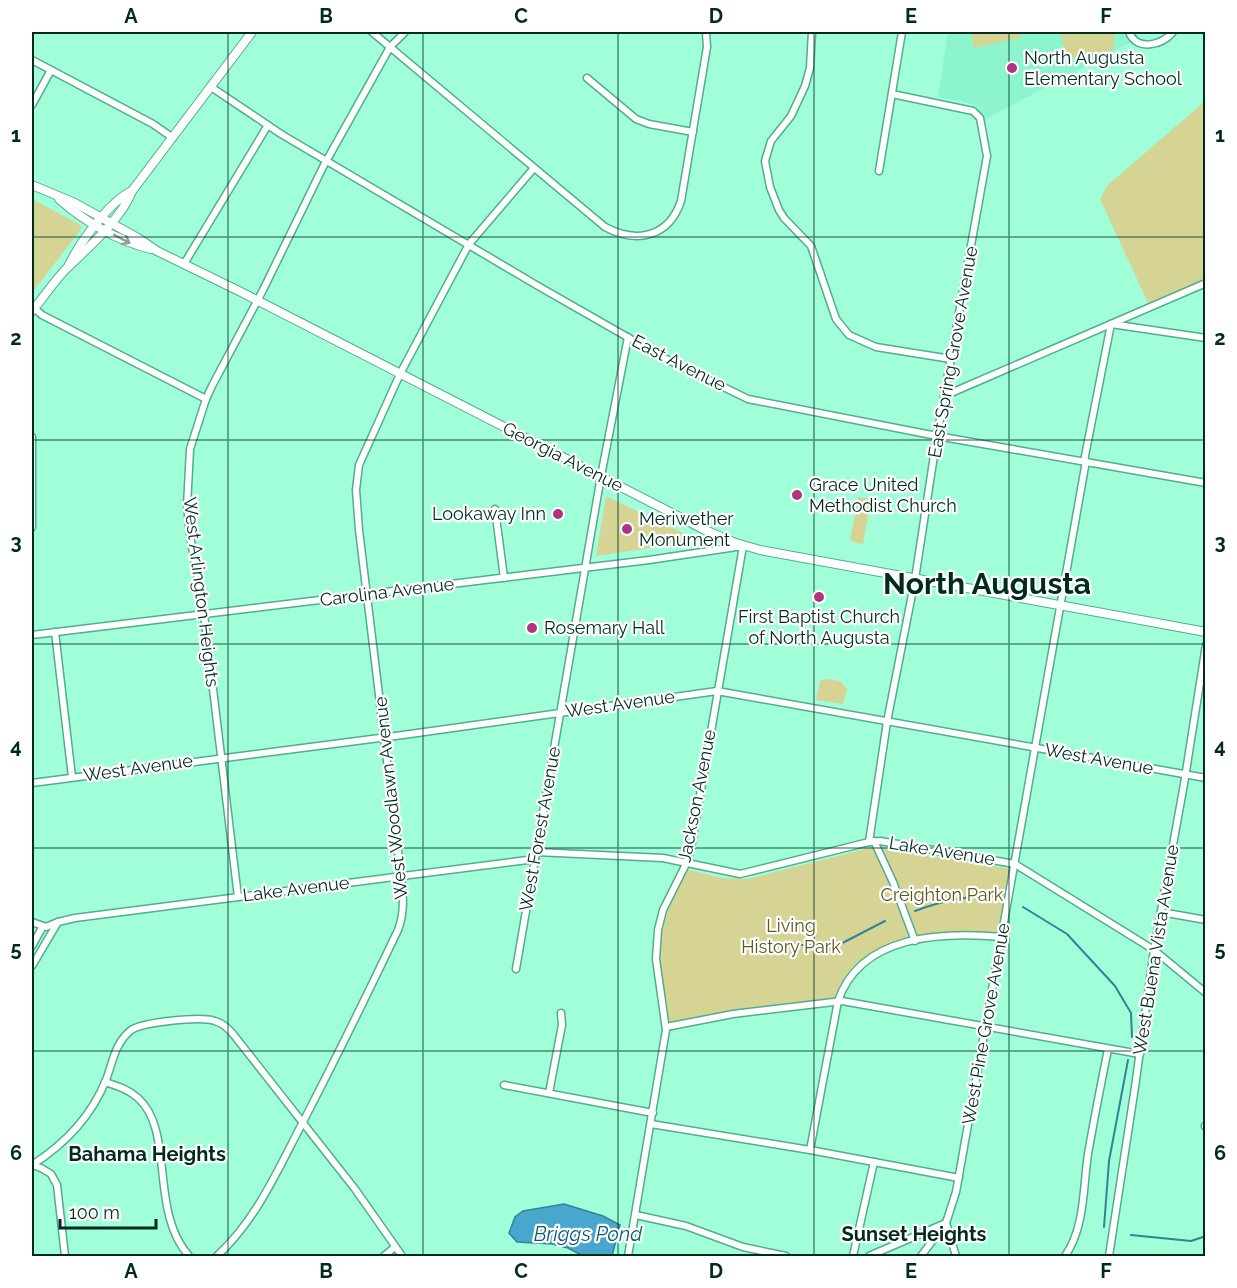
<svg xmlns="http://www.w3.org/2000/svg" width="1237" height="1288" font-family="Raleway,sans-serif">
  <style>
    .built { fill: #8cf5cd }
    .green { fill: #d5d495 }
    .water { fill: #48a7cc; stroke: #328298; stroke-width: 1.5 }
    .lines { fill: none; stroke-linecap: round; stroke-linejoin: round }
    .stream { stroke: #328298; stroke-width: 2 }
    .minor-casing { stroke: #4fae8c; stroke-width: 9 }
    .major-casing { stroke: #4fae8c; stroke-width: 10 }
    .minor { stroke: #fff; stroke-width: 6 }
    .major { stroke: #fff; stroke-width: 8 }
    .oneway { stroke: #8ca09a }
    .grid { fill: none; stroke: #002b1e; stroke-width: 1.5; stroke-opacity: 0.55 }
    .poi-dot { fill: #b1327f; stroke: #fff; stroke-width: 2 }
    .labels { text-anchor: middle; stroke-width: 4.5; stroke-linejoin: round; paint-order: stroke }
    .poi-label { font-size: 18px; fill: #002b1e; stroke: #fff; text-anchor: start }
    .street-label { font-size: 18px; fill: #002b1e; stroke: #fff }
    .park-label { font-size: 18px; fill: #5b591e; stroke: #fff }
    .neighbourhood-label { font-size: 20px; font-weight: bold; fill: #002b1e; stroke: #fff }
    .water-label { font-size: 20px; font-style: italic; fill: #085872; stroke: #fff }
    .town-label { font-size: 30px; font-weight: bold; fill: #002b1e; stroke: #fff }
    .neatline { fill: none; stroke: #002b1e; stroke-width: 2 }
    .grid-label { font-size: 20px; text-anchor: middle; font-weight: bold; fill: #002b1e }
  </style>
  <rect width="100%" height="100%" fill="#a0fed9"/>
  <path class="built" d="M948,32h185l2,8 -151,80 -6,-12 -9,-5 -31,-6z"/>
  <g class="green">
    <path d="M971,32h49l2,5 -48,11z"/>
    <path d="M1060,32h54v18l-47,9z"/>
    <path d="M1205,101v180l-56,24 -49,-106 8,-14z"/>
    <path d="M32,199l47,25 3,4 -50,65z"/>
    <path d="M606,496l87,42 -2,4 -95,14z"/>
    <path d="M858,497l13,2 -8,45 -13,-3z"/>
    <path d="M830,679l10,2 7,8 -4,15 -27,-4 4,-20z"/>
    <path d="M873,847c13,29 29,60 35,92 -36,11 -60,21 -73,59l-84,10 -81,16c-4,-28 -12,-56 -9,-84 2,-25 15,-47 27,-70l35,8 24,1z"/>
    <path d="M883,848l128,21 -11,65 -42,-2 -40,5z"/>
  </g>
  <path class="water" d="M564,1204l39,12 17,9 -8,31h-29l-15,-8 -16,-4 -35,-2 -8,-9 6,-16 8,-6z"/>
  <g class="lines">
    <g class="stream">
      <path d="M1023,907l44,27 48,52 16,27 1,24"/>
      <path d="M915,911c27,-10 56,-17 86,-14"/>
      <path d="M799,945h14l5,8h5l62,-32"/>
      <path d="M1104,1227l5,-66 19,-101"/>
      <path d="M1131,1235l60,6 15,-5"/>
    </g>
    <defs>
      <g id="minor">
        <path d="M372,32l233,195c32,17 64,10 76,-26l26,-154 -1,-15"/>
        <path d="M812,32l-2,36 -5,18 -14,30 -20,25 -6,20 5,26 9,23 5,8 27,28 25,73 13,16 27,12 75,12"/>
        <path d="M1129,32c8,20 33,13 44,0"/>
        <path d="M32,60l121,64 20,14"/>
        <path d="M587,78l49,41 13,5 44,8"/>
        <path d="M211,87l70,47 257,152 126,72 84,41 189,37 269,47"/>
        <path d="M32,105l19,-35"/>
        <path d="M879,171l23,-139"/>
        <path d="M184,264l84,-139"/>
        <path d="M34,308l8,7 164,84"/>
        <path d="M944,396l262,-113"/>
        <path d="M32,437v90"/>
        <path d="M1084,461l27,-137 95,14"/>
        <path d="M495,509l9,69"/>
        <path d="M55,632l17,145"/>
        <path d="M32,635l617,-75 94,-14 -52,302 -5,16 -23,46 -5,20 -2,29 10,71 -38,226"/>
        <path d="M32,783l371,-48 314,-44 489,87"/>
        <path d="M874,841l19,41 22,59"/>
        <path d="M869,842l18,-120 28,-143 22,-143 50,-280 -7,-38 -7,-7 -81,-17"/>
        <path d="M536,852l127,6 77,16 129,-32 11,-1 135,23 139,86 52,43"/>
        <path d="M238,897l-34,-283 -13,-73 -4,-35 3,-57 16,-50 6,-13 51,-96 60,-123 67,-120 15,-15"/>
        <path d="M1161,912l45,8"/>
        <path d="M32,922l14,5 12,-5"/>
        <path d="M32,946l11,-20"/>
        <path d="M32,966l26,-44 17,-4 460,-59"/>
        <path d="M516,969l85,-493 27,-139"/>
        <path d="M666,1027l67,-13 109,-13 298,53"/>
        <path d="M105,1082c12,4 23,7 33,16 37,33 11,113 51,158"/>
        <path d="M504,1085l149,28"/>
        <path d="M549,1093l13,-68 -1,-12"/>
        <path d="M651,1124l159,26 149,28"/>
        <path d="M1205,1126h1"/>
        <path d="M810,1150l28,-149c23,-67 104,-69 164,-64"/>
        <path d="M32,1165c33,-21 59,-48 74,-85 7,-18 8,-35 24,-49 10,-9 71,-15 85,-10 7,2 13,7 18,13l122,155 47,67"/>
        <path d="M32,1165l9,3 10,6 6,11 8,71"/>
        <path d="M636,1215l50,11 57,21 43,9"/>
        <path d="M217,1256c41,-38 62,-89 88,-138 32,-62 63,-125 93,-188 7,-18 5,-35 3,-54l-42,-346 -3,-40 3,-25 41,-91 69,-130 65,-76"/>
        <path d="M384,1256l11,-9"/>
        <path d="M853,1256l21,-94"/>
        <path d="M869,1256l77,-33 10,33"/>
        <path d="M921,1256l25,-33 10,-31 130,-731"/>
        <path d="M1065,1256c20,-28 18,-69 23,-102 6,-35 13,-70 20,-105"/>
        <path d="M1109,1256l26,-169 19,-137 30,-166 22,-139"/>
      </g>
      <g id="major">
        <path d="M32,185l43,18 63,35 19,13 82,40 466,239 28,12 27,8 446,82"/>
        <path d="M59,199c26,23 59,42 92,50"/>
        <path d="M69,265c11,-23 41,-64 63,-74"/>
        <path d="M32,311c12,-14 22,-30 35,-43 21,-20 55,-50 65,-77l120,-159"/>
      </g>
    </defs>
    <use href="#minor" class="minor-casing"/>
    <use href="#major" class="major-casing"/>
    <use href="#minor" class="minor"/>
    <use href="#major" class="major"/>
  </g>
  <defs><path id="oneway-shaft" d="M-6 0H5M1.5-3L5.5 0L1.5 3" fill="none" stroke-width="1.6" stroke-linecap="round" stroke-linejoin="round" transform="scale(1.5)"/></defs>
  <use class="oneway" href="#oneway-shaft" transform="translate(122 239) rotate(28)"/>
  <path class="grid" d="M228,32v1224M423,32v1224M618,32v1224M814,32v1224M1009,32v1224M32,237h1174M32,440h1174M32,644h1174M32,848h1174M32,1051h1174"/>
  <g class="poi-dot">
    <circle cx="1012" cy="68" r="6"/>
    <circle cx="797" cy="495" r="6"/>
    <circle cx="558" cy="514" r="6"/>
    <circle cx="627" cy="529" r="6"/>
    <circle cx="819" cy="597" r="6"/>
    <circle cx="532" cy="628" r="6"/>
  </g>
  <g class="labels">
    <g class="poi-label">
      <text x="1024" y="64">North Augusta<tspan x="1024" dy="21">Elementary School</tspan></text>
      <text x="809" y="491">Grace United<tspan x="809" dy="21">Methodist Church</tspan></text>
      <text x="546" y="520" text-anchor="end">Lookaway Inn</text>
      <text x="639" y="525">Meriwether<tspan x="639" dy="21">Monument</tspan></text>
      <text x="819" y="623" text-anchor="middle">First Baptist Church<tspan x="819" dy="21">of North Augusta</tspan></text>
      <text x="544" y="634">Rosemary Hall</text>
    </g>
    <g class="street-label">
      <text transform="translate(953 352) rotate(-80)" y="6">East Spring Grove Avenue</text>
      <text transform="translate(679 363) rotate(27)" y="6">East Avenue</text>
      <text transform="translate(563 457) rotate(27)" y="6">Georgia Avenue</text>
      <text transform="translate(201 592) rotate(83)" y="6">West Arlington Heights</text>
      <text transform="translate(387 592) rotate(-7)" y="6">Carolina Avenue</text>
      <text transform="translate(620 704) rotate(-8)" y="6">West Avenue</text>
      <text transform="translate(1099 759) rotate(10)" y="6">West Avenue</text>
      <text transform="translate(138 768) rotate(-8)" y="6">West Avenue</text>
      <text transform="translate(697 796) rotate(-79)" y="6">Jackson Avenue</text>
      <text transform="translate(391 798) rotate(-96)" y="6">West Woodlawn Avenue</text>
      <text transform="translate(540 829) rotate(-80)" y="6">West Forest Avenue</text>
      <text transform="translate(942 851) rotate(9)" y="6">Lake Avenue</text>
      <text transform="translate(296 889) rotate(-7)" y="6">Lake Avenue</text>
      <text transform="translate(1156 950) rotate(-81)" y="6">West Buena Vista Avenue</text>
      <text transform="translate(986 1024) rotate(-80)" y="6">West Pine Grove Avenue</text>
    </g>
    <g class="park-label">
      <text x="942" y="901">Creighton Park</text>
      <text x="791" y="932">Living<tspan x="791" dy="21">History Park</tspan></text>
    </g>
    <g class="neighbourhood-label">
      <text x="147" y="1161">Bahama Heights</text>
      <text x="914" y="1241">Sunset Heights</text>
    </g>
    <g class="water-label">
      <text x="588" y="1241">Briggs Pond</text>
    </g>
    <g class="town-label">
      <text x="987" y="594">North Augusta</text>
    </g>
  </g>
  <rect width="1237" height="1288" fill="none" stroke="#ffffff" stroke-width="66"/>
  <path d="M60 1219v9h96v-9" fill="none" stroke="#002b1e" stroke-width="3"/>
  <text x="69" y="1219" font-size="18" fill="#002b1e" stroke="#ffffff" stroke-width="4.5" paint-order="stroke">100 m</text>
  <rect x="33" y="33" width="1171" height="1222" class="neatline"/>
  <g class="grid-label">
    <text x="131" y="23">A</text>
    <text x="326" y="23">B</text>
    <text x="521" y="23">C</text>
    <text x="716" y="23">D</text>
    <text x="911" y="23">E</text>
    <text x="1106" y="23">F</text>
    <text x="16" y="142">1</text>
    <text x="1220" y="142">1</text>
    <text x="16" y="345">2</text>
    <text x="1220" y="345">2</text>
    <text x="16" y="549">3</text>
    <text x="1220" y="549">3</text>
    <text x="16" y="753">4</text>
    <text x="1220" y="753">4</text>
    <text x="16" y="956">5</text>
    <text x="1220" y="956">5</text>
    <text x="16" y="1160">6</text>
    <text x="1220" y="1160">6</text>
    <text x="131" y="1278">A</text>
    <text x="326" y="1278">B</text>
    <text x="521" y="1278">C</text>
    <text x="716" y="1278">D</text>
    <text x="911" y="1278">E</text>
    <text x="1106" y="1278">F</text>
  </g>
</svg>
